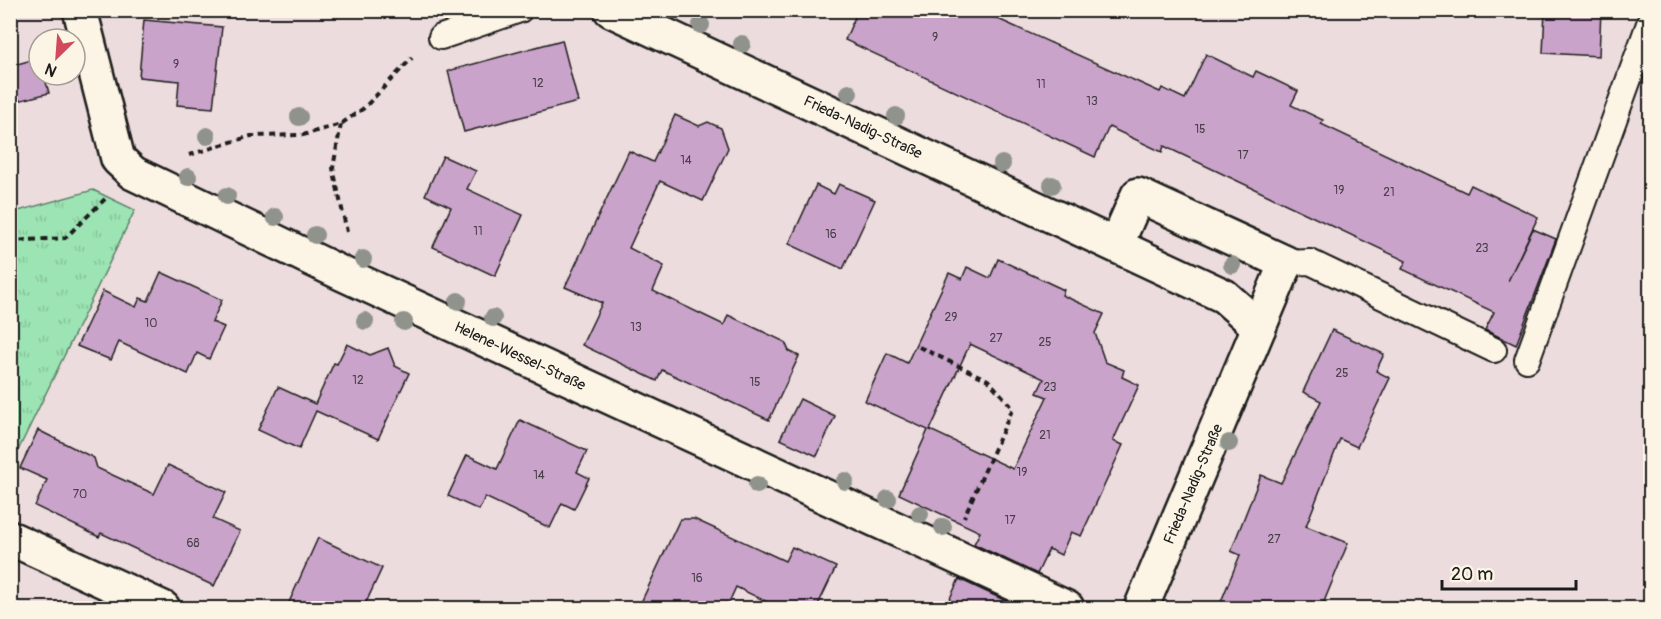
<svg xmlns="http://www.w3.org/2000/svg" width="1661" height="619" font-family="Pangolin,sans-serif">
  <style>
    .park { fill: url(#park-tufts); stroke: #5c8068; stroke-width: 1.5 }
    .building { fill: #caa3ca; stroke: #1c1c1c; stroke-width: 1.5; fill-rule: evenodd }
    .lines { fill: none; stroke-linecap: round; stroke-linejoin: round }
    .service-casing { stroke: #1c1c1c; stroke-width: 28 }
    .minor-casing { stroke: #1c1c1c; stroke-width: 38 }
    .path { stroke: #1c1c1c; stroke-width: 4; stroke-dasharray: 6 4.5; stroke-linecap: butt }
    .service { stroke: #fcf5e5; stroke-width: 24 }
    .minor { stroke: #fcf5e5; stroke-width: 33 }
    .tree { fill: #8f938c }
    .labels { text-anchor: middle; stroke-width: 5; stroke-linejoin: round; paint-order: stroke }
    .number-label { font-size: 12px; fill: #483e48 }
    .street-label { font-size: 15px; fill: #1c1c1c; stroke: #fcf5e5 }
  </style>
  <defs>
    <pattern id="park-tufts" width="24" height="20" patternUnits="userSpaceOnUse" patternTransform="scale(1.5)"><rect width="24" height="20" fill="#9ce4b3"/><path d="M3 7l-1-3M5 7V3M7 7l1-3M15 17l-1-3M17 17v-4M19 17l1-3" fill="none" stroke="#86c399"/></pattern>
  </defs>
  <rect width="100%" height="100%" fill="#eddcdd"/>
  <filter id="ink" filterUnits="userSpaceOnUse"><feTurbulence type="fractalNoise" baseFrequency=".0167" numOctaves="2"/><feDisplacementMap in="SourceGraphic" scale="12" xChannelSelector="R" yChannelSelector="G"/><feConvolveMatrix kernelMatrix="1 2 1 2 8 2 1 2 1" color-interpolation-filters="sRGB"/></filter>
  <g filter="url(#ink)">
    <path class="park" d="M93,190l42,20 -124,255v-252z"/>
    <g class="building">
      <path d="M858,10h120l182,82 2,-4 23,11 21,-45 47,23 3,-6 42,20 -7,14 32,15 -2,4 146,69 4,-8 67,32 -30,64 25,-52 23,10 -40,106 -31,-15 9,-18 -92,-43 4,-8 -242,-115 -2,6 -53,-25 -14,30 -250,-117z"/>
      <path d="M1545,10h56l-2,46 -56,-3z"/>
      <path d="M144,20l78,7 -9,81 -36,-3 2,-24 -40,-4z"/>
      <path d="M562,40l16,62 -114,30 -16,-61z"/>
      <path d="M39,58v17h5l5,18 -39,10v-37z"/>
      <path d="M675,115l24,11 9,-4 13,6 7,20 -25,53 -43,-20 -31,67 35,18 -11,25 71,34 4,-10 57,27 4,9 10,5 -30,64 -107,-50 -5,11 -75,-36 20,-42 -37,-16 64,-136 24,11z"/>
      <path d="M443,156l33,15 -9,18 56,26 -28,61 -62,-29 18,-40 -26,-12z"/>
      <path d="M839,184l36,16 -32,69 -54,-25 27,-59 18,9z"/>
      <path d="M998,259l66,31 -2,5 42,19 -9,19 10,29 19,8 -2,7 17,8 -26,56 10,4 -42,91 -10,-4 -10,23 -12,-6 -12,25 -63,-30 6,-12 -81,-38 29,-64 -63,-29 22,-48 20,10 42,-90 13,6 5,-12 23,11zM970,344l74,35 -7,14 10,4 -34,72 -83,-39z"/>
      <path d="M161,272l61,28 -10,22 12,5 -15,32 -12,-6 -9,21 -69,-32 -8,18 -34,-14 26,-55 33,16 4,-9 8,3z"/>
      <path d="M1332,330l52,24 -8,17 14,7 -33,69 -17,-8 -34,87 42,17 -27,66h-103l22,-54 -9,-4 30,-76 20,8 40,-82 -18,-9z"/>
      <path d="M347,344l23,11 18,-7 7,18 14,7 -31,66 -62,-28 -17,38 -41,-19 20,-43 37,17 19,-41 3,1z"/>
      <path d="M800,399l35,17 -18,40 -37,-17z"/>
      <path d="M520,420l67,31 -10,21 12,6 -15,31 -12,-6 -12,25 -65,-31 -6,13 -31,-14 19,-41 30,14z"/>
      <path d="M38,430l56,28 3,10 57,26 14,-29 58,27 -13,27 27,12 -26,55 -113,-53 -2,4 -64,-31 12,-26 -27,-12z"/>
      <path d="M680,519h14l91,42 7,-14 44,20 -20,42h-34l-46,-22 -10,22h-88z"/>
      <path d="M318,538l64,30 -19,41h-77z"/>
      <path d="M959,579l62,29 -76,1z"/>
    </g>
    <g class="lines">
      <defs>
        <g id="service">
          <path d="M441,37l79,-27"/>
          <path d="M1286,263l24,-1 184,88"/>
          <path d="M1527,360l123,-339"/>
        </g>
        <g id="minor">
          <path d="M80,10l38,149 15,14 210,101 724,334"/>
          <path d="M611,10l613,286 35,31"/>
          <path d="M1116,245l22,-50 148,68 -145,345"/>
          <path d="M10,538l153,70"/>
        </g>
      </defs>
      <use href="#service" class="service-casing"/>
      <use href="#minor" class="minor-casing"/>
      <g class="path">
        <path d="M341,124l-8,44 14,64"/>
        <path d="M189,155l62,-19 52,-1 38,-11 23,-16 48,-50"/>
        <path d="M10,241l55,-3 40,-39"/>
        <path d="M919,347l69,33 25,28 -49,109"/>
      </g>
      <use href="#service" class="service"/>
      <use href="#minor" class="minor"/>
    </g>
    <g class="tree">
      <circle cx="701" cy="25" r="9"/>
      <circle cx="742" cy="44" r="9"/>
      <circle cx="849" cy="93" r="9"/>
      <circle cx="896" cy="116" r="9"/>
      <circle cx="299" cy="117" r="9"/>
      <circle cx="207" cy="136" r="9"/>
      <circle cx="1002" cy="164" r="9"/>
      <circle cx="188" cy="177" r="9"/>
      <circle cx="1052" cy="185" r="9"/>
      <circle cx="227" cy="196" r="9"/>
      <circle cx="275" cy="217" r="9"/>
      <circle cx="315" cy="235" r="9"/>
      <circle cx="363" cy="259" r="9"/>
      <circle cx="1232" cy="265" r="9"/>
      <circle cx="458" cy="301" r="9"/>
      <circle cx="493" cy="318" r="9"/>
      <circle cx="365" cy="321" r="9"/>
      <circle cx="404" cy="322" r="9"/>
      <circle cx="1229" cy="443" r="9"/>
      <circle cx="845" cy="481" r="9"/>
      <circle cx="757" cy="485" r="9"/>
      <circle cx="888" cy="499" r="9"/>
      <circle cx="920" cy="514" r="9"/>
      <circle cx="943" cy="527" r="9"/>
    </g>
  </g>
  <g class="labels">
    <g class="number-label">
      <text x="935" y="41">9</text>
      <text x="176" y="68">9</text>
      <text x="538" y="87">12</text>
      <text x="1041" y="88">11</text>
      <text x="1092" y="105">13</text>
      <text x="1200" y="133">15</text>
      <text x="1243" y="159">17</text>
      <text x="686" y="164">14</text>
      <text x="1339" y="194">19</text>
      <text x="1389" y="196">21</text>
      <text x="478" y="235">11</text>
      <text x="831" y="238">16</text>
      <text x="1482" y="252">23</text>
      <text x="951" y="321">29</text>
      <text x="151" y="327">10</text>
      <text x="636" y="331">13</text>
      <text x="996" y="342">27</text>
      <text x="1045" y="346">25</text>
      <text x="1342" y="377">25</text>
      <text x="358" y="384">12</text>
      <text x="755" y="386">15</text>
      <text x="1050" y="391">23</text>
      <text x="1045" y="439">21</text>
      <text x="1022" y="476">19</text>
      <text x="539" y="479">14</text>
      <text x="80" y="498">70</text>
      <text x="1010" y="524">17</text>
      <text x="1274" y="543">27</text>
      <text x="193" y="547">68</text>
      <text x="697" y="582">16</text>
    </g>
    <g class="street-label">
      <text transform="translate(863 127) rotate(25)" y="5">Frieda-Nadig-Straße</text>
      <text transform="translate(520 356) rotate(25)" y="5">Helene-Wessel-Straße</text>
      <text transform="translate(1193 484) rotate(-67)" y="5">Frieda-Nadig-Straße</text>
    </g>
  </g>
  <rect width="1661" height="619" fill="none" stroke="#fcf5e5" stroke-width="36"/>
  <rect x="18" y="18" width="1625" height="583" fill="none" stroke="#1c1c1c" stroke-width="2" filter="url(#ink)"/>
  <g transform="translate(57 57) rotate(205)"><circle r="28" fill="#fcf5e5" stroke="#a29e95" stroke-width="1.5"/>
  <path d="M0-4.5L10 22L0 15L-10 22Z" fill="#d1495b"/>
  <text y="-9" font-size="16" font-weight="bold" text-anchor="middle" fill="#1c1c1c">N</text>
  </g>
  <path d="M1442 580v9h134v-9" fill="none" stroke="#1c1c1c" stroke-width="3"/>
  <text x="1451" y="580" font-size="18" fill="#1c1c1c" stroke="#fcf5e5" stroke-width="4.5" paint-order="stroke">20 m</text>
</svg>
